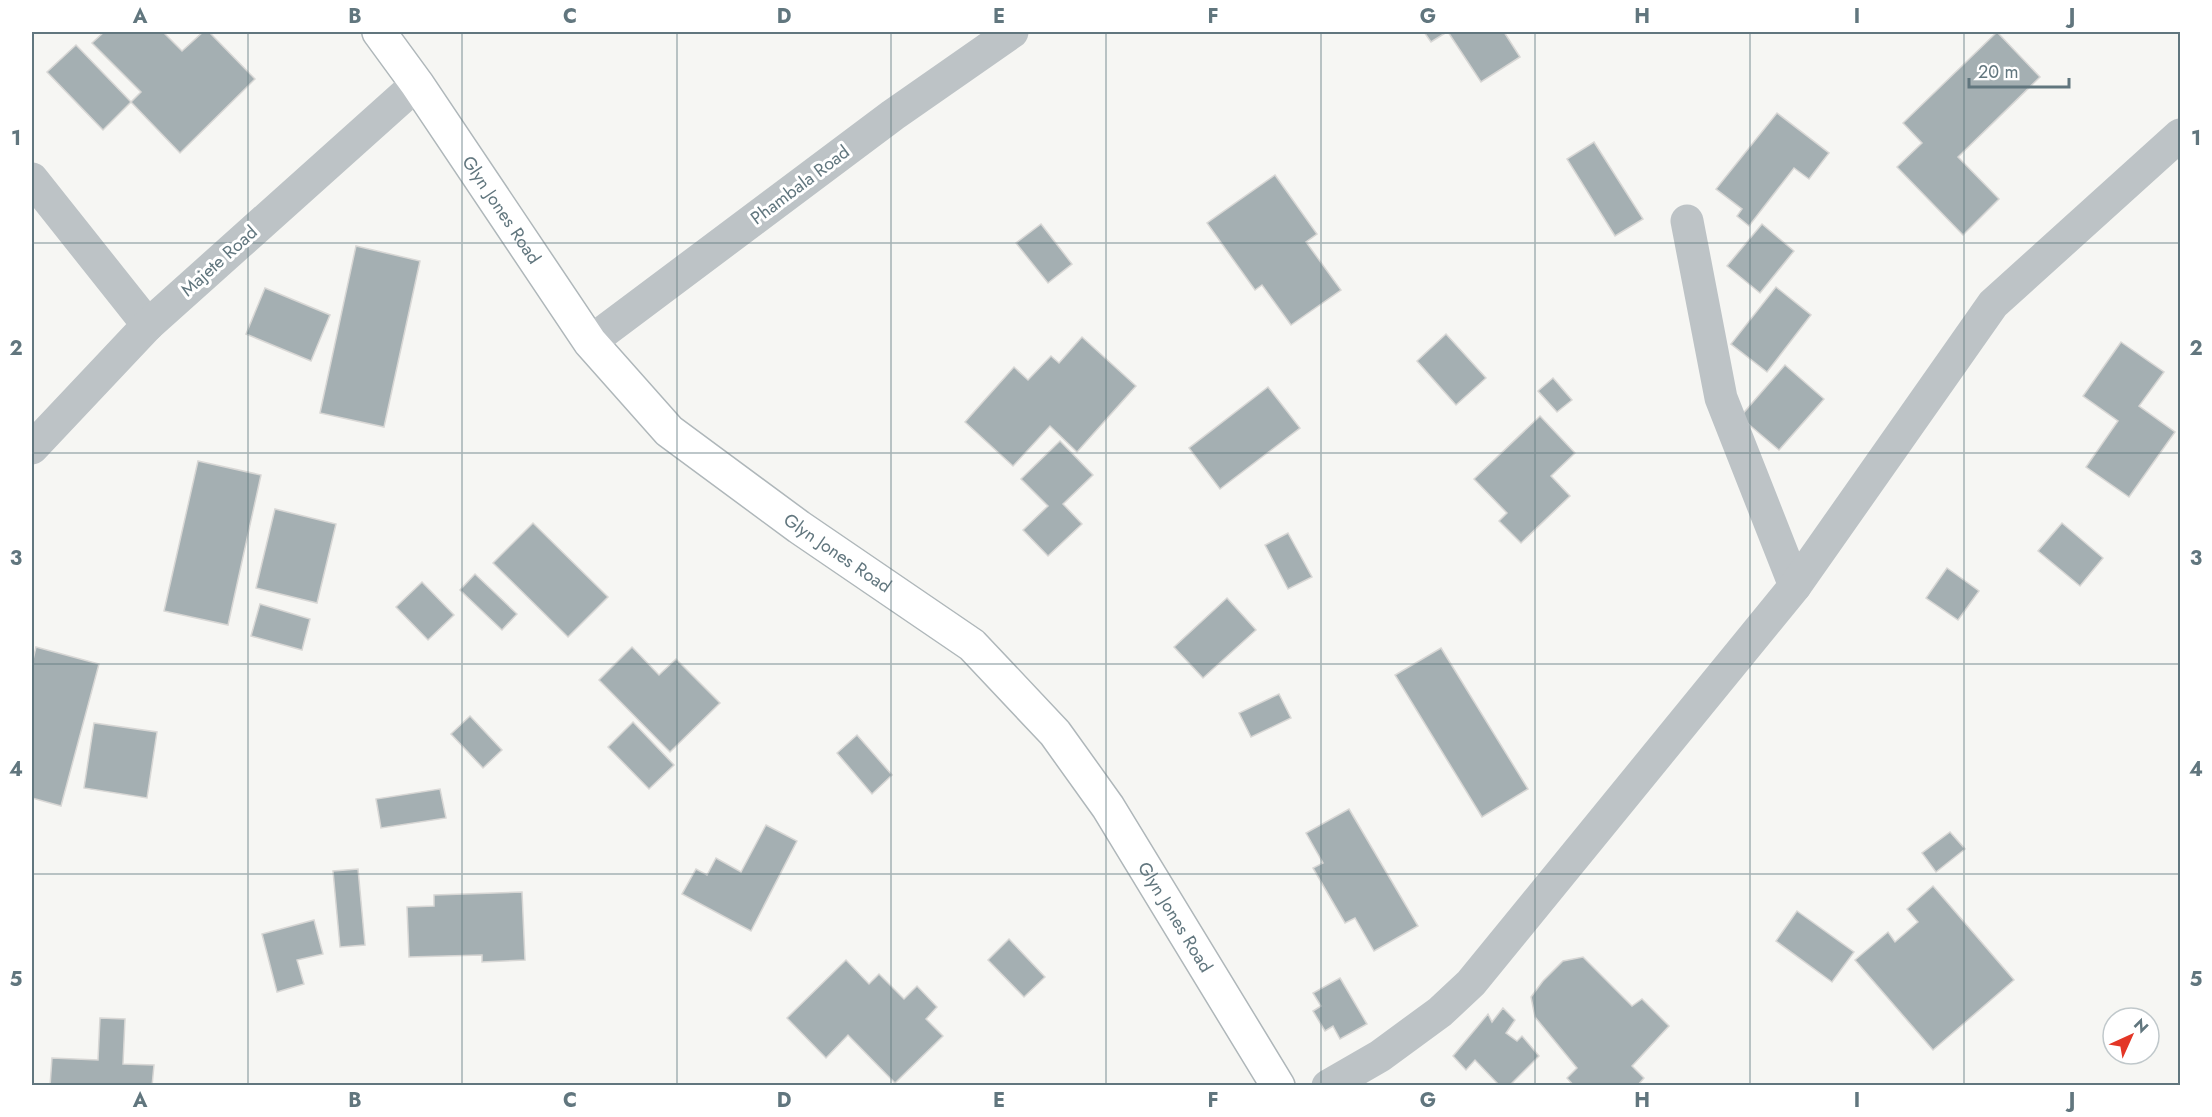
<svg xmlns="http://www.w3.org/2000/svg" width="2212" height="1117" font-family="Jost,sans-serif">
  <style>
    .building { fill: #a4afb2; stroke: #d8d7d5; stroke-width: 1.5 }
    .lines { fill: none; stroke-linecap: round; stroke-linejoin: round }
    .secondary-casing { stroke: #afb7ba; stroke-width: 36 }
    .street { stroke: #bdc3c6; stroke-width: 33 }
    .secondary { stroke: #fff; stroke-width: 33 }
    .grid { fill: none; stroke: #61767e; stroke-width: 1.5; stroke-opacity: 0.55 }
    .labels { text-anchor: middle; stroke-width: 6; stroke-linejoin: round; paint-order: stroke }
    .street-label { font-size: 18px; fill: #61767e; stroke: #fff }
    .neatline { fill: none; stroke: #61767e; stroke-width: 2 }
    .grid-label { font-size: 20px; text-anchor: middle; font-weight: bold; fill: #61767e }
  </style>
  <rect width="100%" height="100%" fill="#f6f6f3"/>
  <g class="building">
    <path d="M104,32h59l19,19 21,-19h6l46,47 -75,74 -49,-51 10,-10 -49,-49z"/>
    <path d="M1424,32h23l-16,10z"/>
    <path d="M1448,32h56l16,25 -39,25z"/>
    <path d="M1997,32l43,45 -82,80 41,42 -36,36 -66,-68 25,-24 -19,-20z"/>
    <path d="M76,45l55,57 -28,28 -56,-58z"/>
    <path d="M1777,113l52,40 -20,26 -15,-11 -45,58 -12,-10 5,-7 -26,-20z"/>
    <path d="M1594,142l49,77 -28,17 -48,-77z"/>
    <path d="M1275,175l42,59 -11,8 35,48 -50,35 -29,-40 -7,5 -48,-67z"/>
    <path d="M1041,224l31,40 -24,19 -32,-40z"/>
    <path d="M1762,224l32,27 -34,42 -33,-27z"/>
    <path d="M356,246l64,15 -36,166 -64,-14z"/>
    <path d="M1776,287l35,28 -44,57 -36,-28z"/>
    <path d="M265,288l65,27 -19,46 -65,-27z"/>
    <path d="M1446,334l40,44 -30,27 -39,-44z"/>
    <path d="M1082,337l54,49 -59,66 -27,-26 -37,40 -48,-44 49,-55 14,13 23,-24 8,7z"/>
    <path d="M2121,342l43,30 -25,34 36,26 -46,65 -43,-30 32,-46 -35,-25z"/>
    <path d="M1785,365l39,34 -45,51 -39,-33z"/>
    <path d="M1553,378l19,22 -15,12 -19,-21z"/>
    <path d="M1268,387l32,41 -80,61 -31,-41z"/>
    <path d="M1540,416l35,37 -24,23 19,20 -49,47 -22,-22 8,-8 -33,-34z"/>
    <path d="M1060,441l33,34 -30,29 19,20 -34,32 -25,-26 25,-24 -27,-27z"/>
    <path d="M198,461l63,14 -33,150 -64,-14z"/>
    <path d="M275,509l61,15 -19,79 -61,-15z"/>
    <path d="M533,523l75,74 -40,40 -75,-74z"/>
    <path d="M2062,523l41,35 -23,28 -42,-35z"/>
    <path d="M1288,533l24,44 -24,12 -23,-44z"/>
    <path d="M1947,568l32,23 -21,29 -32,-22z"/>
    <path d="M475,574l42,40 -15,16 -42,-40z"/>
    <path d="M422,582l32,33 -26,25 -32,-33z"/>
    <path d="M1227,598l29,32 -53,48 -29,-31z"/>
    <path d="M260,604l50,15 -8,31 -51,-14z"/>
    <path d="M36,647l63,17 -38,142 -29,-8v-134z"/>
    <path d="M632,647l27,28 17,-16 44,44 -50,49 -71,-72z"/>
    <path d="M1441,648l87,141 -46,28 -87,-142z"/>
    <path d="M1279,694l12,24 -40,19 -12,-24z"/>
    <path d="M470,716l32,34 -19,18 -32,-34z"/>
    <path d="M633,722l41,43 -25,24 -41,-42z"/>
    <path d="M94,723l63,9 -10,66 -63,-10z"/>
    <path d="M857,735l35,40 -20,19 -35,-41z"/>
    <path d="M440,789l6,29 -65,10 -5,-29z"/>
    <path d="M1349,809l69,117 -44,25 -19,-33 -10,5 -32,-55 10,-5 -17,-30z"/>
    <path d="M766,825l31,16 -46,90 -69,-37 14,-25 11,6 9,-17 25,14z"/>
    <path d="M1950,832l15,17 -29,23 -14,-19z"/>
    <path d="M358,869l7,76 -25,2 -7,-76z"/>
    <path d="M1933,886l81,94 -81,70 -78,-90 33,-28 7,10 23,-20 -11,-13z"/>
    <path d="M522,892l3,68 -43,2v-7l-73,2 -2,-50 27,-1v-11z"/>
    <path d="M1797,911l57,41 -22,30 -56,-41z"/>
    <path d="M314,920l9,34 -26,6 7,24 -27,8 -15,-58z"/>
    <path d="M1009,939l36,38 -21,20 -36,-37z"/>
    <path d="M1583,957l49,49 10,-7 27,27 -37,40 12,12 -7,8h-63l-7,-8 10,-10 -42,-51 -4,-20 12,-16 20,-20z"/>
    <path d="M846,960l23,24 10,-10 25,25 13,-13 20,21 -11,12 17,17 -48,47 -47,-48 -22,23 -39,-40z"/>
    <path d="M1340,978l27,46 -27,15 -7,-13 -8,5 -12,-20 8,-5 -8,-13z"/>
    <path d="M1503,1008l12,12 -9,13 11,8 5,-5 17,20 -30,30h-9l-25,-26 -9,10 -13,-14 35,-42 4,8z"/>
    <path d="M100,1018l25,1 -2,45 31,1 -2,21h-102l2,-28 46,2z"/>
  </g>
  <g class="lines">
    <defs>
      <g id="secondary">
        <path id="s1" d="M379,32l38,52 173,258 79,89 130,96 173,118 83,88 53,74 170,279"/>
      </g>
    </defs>
    <use href="#secondary" class="secondary-casing"/>
    <g class="street">
      <path d="M32,179l116,146"/>
      <path d="M1687,221l34,177 74,188"/>
      <path d="M590,342l303,-227 119,-83"/>
      <path d="M32,448l116,-123 269,-241"/>
      <path d="M1328,1086l52,-30 60,-44 31,-29 324,-397 198,-282 187,-169"/>
    </g>
    <use href="#secondary" class="secondary"/>
  </g>
  <path class="grid" d="M248,32v1054M462,32v1054M677,32v1054M891,32v1054M1106,32v1054M1321,32v1054M1535,32v1054M1750,32v1054M1964,32v1054M32,243h2148M32,453h2148M32,664h2148M32,874h2148"/>
  <g class="labels">
    <g class="street-label">
      <text transform="translate(800 185) rotate(-37)" y="6">Phambala Road</text>
      <text dy="6" stroke="none"><textPath href="#s1" startOffset="216">Glyn Jones Road</textPath></text>
      <text transform="translate(219 261) rotate(-42)" y="6">Majete Road</text>
      <text dy="6" stroke="none"><textPath href="#s1" startOffset="702">Glyn Jones Road</textPath></text>
      <text dy="6" stroke="none"><textPath href="#s1" startOffset="1206">Glyn Jones Road</textPath></text>
    </g>
  </g>
  <rect width="2212" height="1117" fill="none" stroke="#ffffff" stroke-width="66"/>
  <g transform="translate(2131 1036) rotate(45)"><circle r="28" fill="#ffffff" stroke="#c0c8cb" stroke-width="1.5"/>
  <path d="M0-4.5L10 22L0 15L-10 22Z" fill="#e33626"/>
  <text y="-9" font-size="16" font-weight="bold" text-anchor="middle" fill="#61767e">N</text>
  </g>
  <path d="M1969 78v9h100v-9" fill="none" stroke="#61767e" stroke-width="3"/>
  <text x="1978" y="78" font-size="18" fill="#61767e" stroke="#ffffff" stroke-width="4.5" paint-order="stroke">20 m</text>
  <rect x="33" y="33" width="2146" height="1051" class="neatline"/>
  <g class="grid-label">
    <text x="140" y="23">A</text>
    <text x="355" y="23">B</text>
    <text x="570" y="23">C</text>
    <text x="784" y="23">D</text>
    <text x="999" y="23">E</text>
    <text x="1213" y="23">F</text>
    <text x="1428" y="23">G</text>
    <text x="1642" y="23">H</text>
    <text x="1857" y="23">I</text>
    <text x="2072" y="23">J</text>
    <text x="16" y="145">1</text>
    <text x="2196" y="145">1</text>
    <text x="16" y="355">2</text>
    <text x="2196" y="355">2</text>
    <text x="16" y="565">3</text>
    <text x="2196" y="565">3</text>
    <text x="16" y="776">4</text>
    <text x="2196" y="776">4</text>
    <text x="16" y="986">5</text>
    <text x="2196" y="986">5</text>
    <text x="140" y="1107">A</text>
    <text x="355" y="1107">B</text>
    <text x="570" y="1107">C</text>
    <text x="784" y="1107">D</text>
    <text x="999" y="1107">E</text>
    <text x="1213" y="1107">F</text>
    <text x="1428" y="1107">G</text>
    <text x="1642" y="1107">H</text>
    <text x="1857" y="1107">I</text>
    <text x="2072" y="1107">J</text>
  </g>
</svg>
